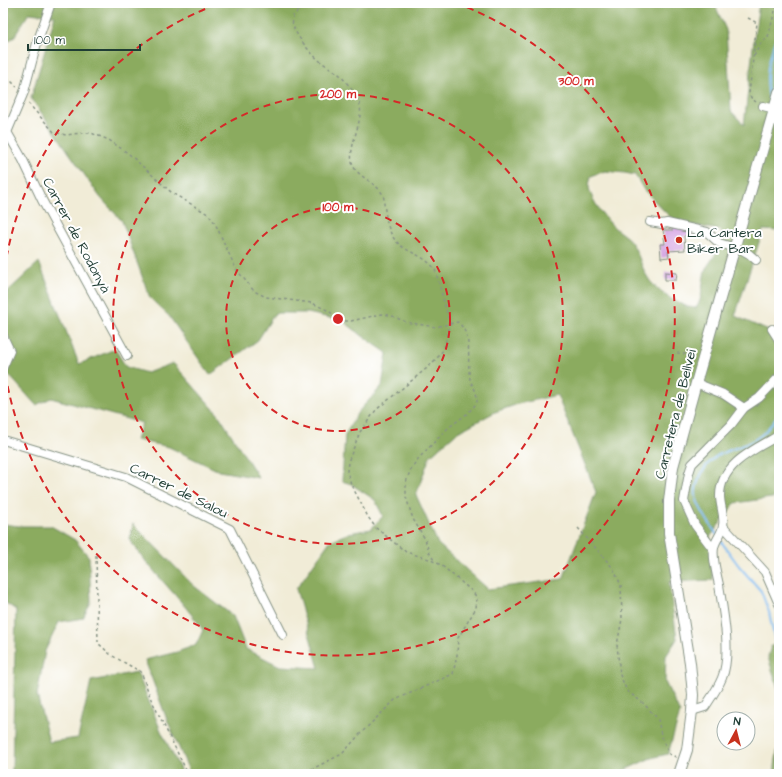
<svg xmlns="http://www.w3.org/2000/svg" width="782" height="777" font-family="'Architects Daughter',sans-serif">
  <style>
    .forest { fill: #8bab5f; stroke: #55744a; fill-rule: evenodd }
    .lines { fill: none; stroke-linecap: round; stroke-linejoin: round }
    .stream { stroke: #81bdf4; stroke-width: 2 }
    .building { fill: #d19ce0 }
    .minor-casing { stroke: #889486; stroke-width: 10 }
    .major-casing { stroke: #889486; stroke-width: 12 }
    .path { stroke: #889486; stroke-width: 1.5; stroke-dasharray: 3 3; stroke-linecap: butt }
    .minor { stroke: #fff; stroke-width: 8 }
    .major { stroke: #fff; stroke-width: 10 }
    .ring { fill: none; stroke: #d62828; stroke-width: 2; stroke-dasharray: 7 5 }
    .poi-dot { fill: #c8321e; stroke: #fff; stroke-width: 1.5 }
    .labels { text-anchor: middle; stroke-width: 4; stroke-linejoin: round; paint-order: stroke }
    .poi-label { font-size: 14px; fill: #1f3d34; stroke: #fff; text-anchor: start }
    .street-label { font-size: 14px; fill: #1f3d34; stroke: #fff }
    .centre { fill: #d62828; stroke: #fff; stroke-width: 2 }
    .ring-label { font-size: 12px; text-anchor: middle; font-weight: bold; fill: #d62828; stroke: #fff; stroke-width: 4; stroke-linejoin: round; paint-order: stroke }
  </style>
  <rect width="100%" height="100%" fill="#fff"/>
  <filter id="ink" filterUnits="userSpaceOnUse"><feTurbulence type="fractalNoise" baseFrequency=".025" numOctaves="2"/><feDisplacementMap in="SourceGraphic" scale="8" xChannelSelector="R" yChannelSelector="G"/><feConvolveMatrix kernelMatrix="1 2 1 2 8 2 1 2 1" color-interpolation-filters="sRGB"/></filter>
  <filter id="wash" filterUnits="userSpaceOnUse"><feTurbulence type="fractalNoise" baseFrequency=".012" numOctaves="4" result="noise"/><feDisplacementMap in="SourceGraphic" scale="16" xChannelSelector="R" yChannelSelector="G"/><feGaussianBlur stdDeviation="0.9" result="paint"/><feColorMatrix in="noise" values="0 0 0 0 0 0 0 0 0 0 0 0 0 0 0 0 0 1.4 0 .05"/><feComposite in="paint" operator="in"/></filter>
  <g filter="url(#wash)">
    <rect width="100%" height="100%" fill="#f1ecd7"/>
    <g class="forest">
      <path d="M3,3h711l12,27 5,81 13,14 11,-94 4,-28h20v228l-16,-1 -28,86 36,16 8,-4v169l-44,6 -25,34 3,43 -44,2 8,57 -11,17 -1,26 15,31 -12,41 -17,4 -35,16h-424l-3,-3 -23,-54 -21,-57 32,-8 19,-7 7,-15c-22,-32 -52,-58 -73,-90l3,-16 61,62 39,30 13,33 34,17 39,2 -23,-79 34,-48 19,-8 22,-4 12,-13 -8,-16 -24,-16 -9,-3 3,-46 13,-23 24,-26 5,-33 -23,-16 -21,-16 -35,-8h-33l-17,27 -48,35 -41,-59 -19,-18 -28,-77 -22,-24 -69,-99 24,-82 -26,-3 -15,24 -11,8zM605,171l20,2 10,2 9,15 25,26 14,7 36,7c11,11 -8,28 -13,39 -5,12 -2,29 -10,39 -15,0 -41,-18 -48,-30 -7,-11 -9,-25 -17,-36 -4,-6 -11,-9 -16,-14 -9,-8 -24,-28 -26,-40 0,-5 1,-8 2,-12zM557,395l39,97 -33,87 -75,10 -50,-45 -22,-49 14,-39 26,-23 39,-21 23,-8z"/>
      <path d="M39,262l40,102 36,-15 11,18 21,6 26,-10 45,51 41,64 -40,-7 -50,-24 -33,-7 6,-17 -91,-25 -15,7 -29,-32 8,-21 -12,-27v-29z"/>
      <path d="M3,524l16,2h32l24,14 14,17 2,45 -8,16 -24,4 -14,29 -8,44 12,47 29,-4 13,-57 46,-9 24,59 19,38v5h-169l1,-4 4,-160 -13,-9z"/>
      <path d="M779,643v131h-5l4,-28 1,-55 -11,-34 3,-11z"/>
    </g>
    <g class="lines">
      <g class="stream">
        <path d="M771,105c-9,-28 -1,-50 8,-76"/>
        <path d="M776,119l3,10"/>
        <path d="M717,535c-7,-11 -16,-23 -20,-35 -3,-7 -1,-14 2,-21 15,-35 38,-25 61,-43 7,-5 15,-16 19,-24"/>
        <path d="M720,540l19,26 22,25 8,21 10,49"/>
      </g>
    </g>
    <g id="blocks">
      <g class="building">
        <path d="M673,226l20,5v5h-9l1,14 -17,1 1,6 -8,1 -1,-14h5l-2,-14h10z"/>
        <path d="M665,272l12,1 -1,7h-11z"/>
      </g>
    </g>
  </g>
  <g filter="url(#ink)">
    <use href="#blocks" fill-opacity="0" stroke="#889486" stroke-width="1"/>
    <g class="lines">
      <defs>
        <g id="minor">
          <path d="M763,106l12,3 4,5"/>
          <path d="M3,128l4,4 16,28 19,40 85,156"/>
          <path d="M3,142l21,-50 13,-49 14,-40"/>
          <path d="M650,222l12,2 5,-1 40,9 12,11 10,3"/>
          <path d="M742,250l7,4 7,6"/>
          <path d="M772,329l7,11"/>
          <path d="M3,336l7,15 -7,16"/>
          <path d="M696,383l27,11 21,14 15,-10 20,-21"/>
          <path d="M3,440l123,37 104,52 53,106"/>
          <path d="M723,526l42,46 14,32"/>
          <path d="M713,549l-18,-24 -11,-24 5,-28 3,-9 39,-39 13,-17"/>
          <path d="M692,711l13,-4c6,-9 13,-19 17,-29 10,-24 1,-68 -3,-93 -2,-10 -7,-27 -5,-37 1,-8 8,-14 9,-22 2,-10 -3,-20 -3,-30 0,-31 33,-46 56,-59l3,-4"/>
        </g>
        <path id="major" d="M679,774l8,-24 5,-39 1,-16 -3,-32 -21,-130v-32l4,-34 23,-84 83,-291"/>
      </defs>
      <use href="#minor" class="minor-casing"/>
      <use href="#major" class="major-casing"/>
      <g class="path">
        <path d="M314,3l-16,8 -5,5c0,3 -1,6 0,9 2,10 19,30 27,36 6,5 14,9 20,14 6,7 14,16 18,24 9,17 -10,44 -6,63 3,15 24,19 31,33 1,2 1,6 1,9 2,12 3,27 12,37 10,12 26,12 39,28l15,55 -6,24 -4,7 -13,13 -51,42 -16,22 -12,30 -1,9 4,13 17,33 8,11 30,24 23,7 12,6 32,27 4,6 -1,10 -18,30 -1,17 -4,19 -58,26 -35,34 -18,20 -30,15 3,5"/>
        <path d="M748,18l9,5 -8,71 3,5 4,3"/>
        <path d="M754,56l7,-13 7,-6 9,-34"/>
        <path d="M3,73l14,14"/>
        <path d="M28,103l26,29 12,3 15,-2h10l18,7 20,14 43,39 36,21 7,9 21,46 18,22 12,6 46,6 15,7 16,11h8l31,-7 8,1 16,7 30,5 22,-5c16,15 8,37 12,57 1,5 5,9 6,14 1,3 1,7 1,10l-9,10 -20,15 -31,32 -6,9 -5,13v15l7,22 12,20 4,13 5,8"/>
        <path d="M677,353l8,1 10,4"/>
        <path d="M578,528l35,40 8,17 1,34 -5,26 3,30 7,16 16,12 15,16 3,16 8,19 7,3"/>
        <path d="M96,555l2,88 13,12 30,17 10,27 37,75"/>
      </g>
      <use href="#minor" class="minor"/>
      <use href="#major" class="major"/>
    </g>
  </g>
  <g class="ring">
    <circle cx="338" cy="319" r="112"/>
    <circle cx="338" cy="319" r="225"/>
    <path d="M3 281A337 337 0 0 1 220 3M456 3A337 337 0 1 1 3 357"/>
  </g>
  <circle class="poi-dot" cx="679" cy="240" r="4"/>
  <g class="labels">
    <g class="poi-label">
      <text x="687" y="237">La Cantera<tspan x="687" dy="16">Biker Bar</tspan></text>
    </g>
    <g class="street-label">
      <text transform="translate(77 235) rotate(62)" y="5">Carrer de Rodonyà</text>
      <text transform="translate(675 414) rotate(-76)" y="5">Carretera de Bellvei</text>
      <text transform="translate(179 490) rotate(26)" y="5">Carrer de Salou</text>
    </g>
  </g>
  <circle cx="338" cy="319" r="6" class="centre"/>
  <g class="ring-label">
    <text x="576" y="85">300 m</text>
    <text x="338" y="98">200 m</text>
    <text x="338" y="211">100 m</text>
  </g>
  <rect width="782" height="777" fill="none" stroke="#fff" stroke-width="16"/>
  <g transform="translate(736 731) rotate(7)"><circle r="19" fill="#ffffff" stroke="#a5b1ae"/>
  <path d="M0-3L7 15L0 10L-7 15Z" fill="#c8321e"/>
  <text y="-6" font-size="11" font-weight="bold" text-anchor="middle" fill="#1f3d34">N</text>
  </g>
  <path d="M28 44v6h112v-6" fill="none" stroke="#1f3d34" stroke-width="2"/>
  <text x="34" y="44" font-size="12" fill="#1f3d34" stroke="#ffffff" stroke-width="3" paint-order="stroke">100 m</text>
</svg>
